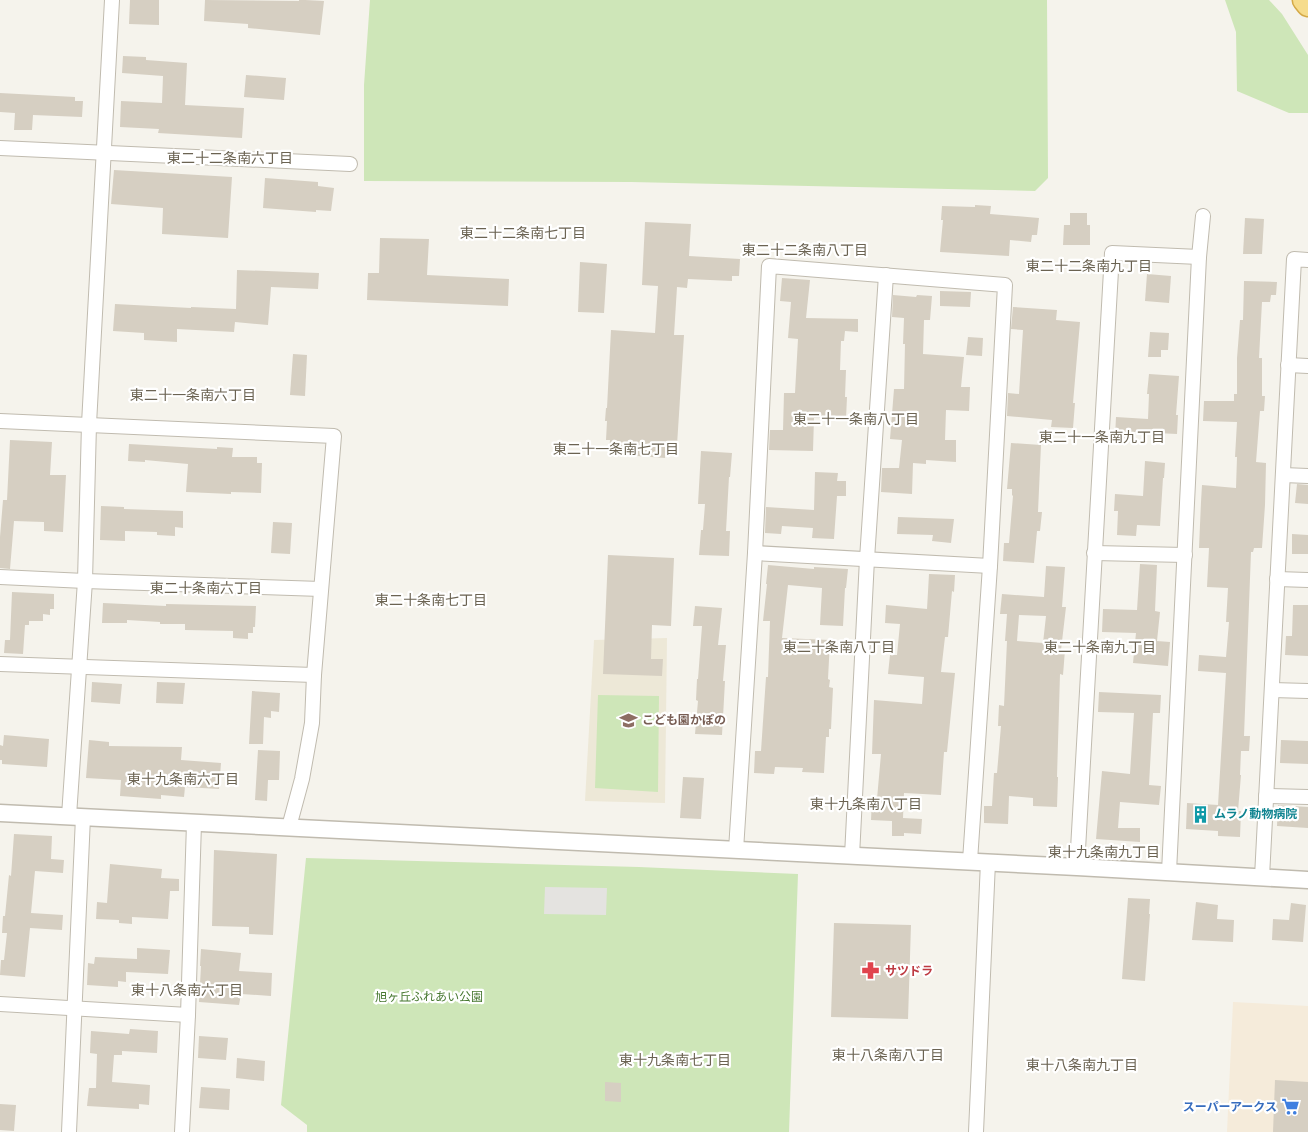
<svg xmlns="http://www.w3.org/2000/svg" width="1308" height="1132" font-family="Rubik,'Noto Sans JP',sans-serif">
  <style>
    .commercial { fill: #f5ebda }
    .education { fill: #ede8d7 }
    .green { fill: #cee6b8 }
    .parking { fill: #e4e3e0 }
    .building { fill: #d6cfc2; fill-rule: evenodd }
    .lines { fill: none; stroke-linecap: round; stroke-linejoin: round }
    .minor-casing { stroke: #c0bbaf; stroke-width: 16 }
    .tertiary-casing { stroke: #c0bbaf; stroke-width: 19 }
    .trunk-casing { stroke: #d4a947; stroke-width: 25 }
    .minor { stroke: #fff; stroke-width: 14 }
    .tertiary { stroke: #fff; stroke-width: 16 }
    .trunk { stroke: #f6dc8c; stroke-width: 22 }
    .labels { text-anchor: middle; stroke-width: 4.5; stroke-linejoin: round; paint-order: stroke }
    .education-label { font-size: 12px; font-weight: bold; fill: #785e54; stroke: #fff; text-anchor: start }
    .culture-label { font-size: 12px; font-weight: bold; fill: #0d838f; stroke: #fff; text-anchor: start }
    .health-label { font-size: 12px; font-weight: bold; fill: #be3a42; stroke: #fff; text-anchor: start }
    .park-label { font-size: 12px; fill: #477830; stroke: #fff }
    .shop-label { font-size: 12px; font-weight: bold; fill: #366cbe; stroke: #fff; text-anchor: end }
    .neighbourhood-label { font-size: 14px; fill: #6b6352; stroke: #fff }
  </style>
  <rect width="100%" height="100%" fill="#f5f3ec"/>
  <path class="commercial" d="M1233,1002l75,4v126h-81z"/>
  <path class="education" d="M667,638l-2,165 -80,-2 9,-161z"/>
  <g class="green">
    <path d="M370,0h677l1,178 -13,13 -404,-9 -267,-1v-96z"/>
    <path d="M1225,0h44l13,14 26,41v58h-19l-52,-22 -1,-59z"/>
    <path d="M598,695l61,1 -1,96 -63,-4z"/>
    <path d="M306,858l333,9 159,7 -9,258h-482v-7l-26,-20z"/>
  </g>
  <path class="parking" d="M545,887l62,1 -1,27 -62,-1z"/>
  <g class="building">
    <path d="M130,0h29v25l-30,-1z"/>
    <path d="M205,0l94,1v-1h6l19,1 -4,34 -72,-7v-4l-44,-3z"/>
    <path d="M123,56l23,1v3l41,3 -2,42 59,3 -2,30 -84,-5 1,-4 -39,-2 1,-26 41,2 1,-27 -41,-3z"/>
    <path d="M246,75l40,3 -2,22 -40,-3z"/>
    <path d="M0,93l75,4v4h8l-1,16 -49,-2 -1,15h-18l1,-17 -15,-1z"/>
    <path d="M114,170l118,7 -4,61 -66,-4 1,-26 -52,-4z"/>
    <path d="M265,178l53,4v4l16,2 -3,23 -15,-1v2l-53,-4z"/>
    <path d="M975,205l16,1 -1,8 49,4 -2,17h-5l-1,7 -21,-2 -1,16 -69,-4 3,-32h-2l1,-14 33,1z"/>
    <path d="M1070,213h17v12h3v20h-27l1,-20h6z"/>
    <path d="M1245,218l19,1 -2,35h-19z"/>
    <path d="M645,222l46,2 -2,32 51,3 -1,17h-7v5l-44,-2 -1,9 -10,-1 -3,48h10l-5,79 -2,31 -11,-1 -1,14 -56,-4 1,-14h-4l1,-19h-2l1,-13h1l4,-78 44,3 3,-47 -16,-1z"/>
    <path d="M380,238l49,1 -2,36 82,4 -1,27 -141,-6 1,-27h11z"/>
    <path d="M580,262l27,2 -3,49 -26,-1z"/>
    <path d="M237,270l82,3 -1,16 -47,-2 -3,38 -33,-3 -1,10 -57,-3v13l-33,-2v-7l-31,-2 2,-27 76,4v-1l45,2z"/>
    <path d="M1147,274l24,2 -2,27 -24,-2z"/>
    <path d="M782,278l28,2 -4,38 52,1v13l-13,-1 -1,10h-3l-1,29h6l-1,27h2l-1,22 -32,-1 -1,33 -44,-1 1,-20h13l1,-37h11l3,-54 -10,-1 3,-36 -11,-1z"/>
    <path d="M1244,281l33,1 -1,13h-5l-1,7h-8l-3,56h3v38h3l-1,15h-4l-4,51 10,1 -1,42 -3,43h-8l-1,4h-2l-7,184h6l-1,15h-8l-1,24h1l-3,36h3l-1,26 -22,-1v-5l-32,-2 1,-26 31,2 8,-132 -28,-2 1,-16 27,2 3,-35h-3l2,-34 -21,-1 2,-39h-10l2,-46 1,-17 34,3 1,-31h-2l2,-35 -34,-1 1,-20h30v-7h3v-36l3,-38h3z"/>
    <path d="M940,291l31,1 -1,15 -30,-1z"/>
    <path d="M893,295l23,2 1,-2 15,1 -2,24h-6l-1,34 41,3 -3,30h9l-1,24 -23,-1 -1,30h11v22l-30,-2v4l-13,-1 -1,31 -31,-2 1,-24h17l3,-28 -12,-1 4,-50h10l1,-45h-2l1,-26 -12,-1z"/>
    <path d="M1013,307l44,3 -1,10 24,2 -7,81h2l-2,25 -22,-1 1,-7 -45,-4 1,-23 11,1 4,-64 -12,-1z"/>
    <path d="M1150,332l19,1 -1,17h-7v7h-13z"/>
    <path d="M968,337l15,1 -1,18 -16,-1z"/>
    <path d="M293,354l14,1 -2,41 -15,-1z"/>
    <path d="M1149,374l30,2 -3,39h2l-1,19 -42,-2v6l-20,-1 1,-20 32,2 1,-25h-2z"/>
    <path d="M10,440l42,2 -2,33h16l-3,57 -19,-1v-9l-30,-1 -4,48 -10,-1v-31l3,-37h4z"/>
    <path d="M1011,443l30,2 -3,67h4l-2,19h-3l-3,32 -31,-2 1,-18h5l4,-47 -1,-1v-6h-5z"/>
    <path d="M129,444l88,5v-2l16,1 -1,9h25v6h5l-1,30 -30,-1v2l-45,-2 2,-28 -43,-4v2l-17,-1z"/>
    <path d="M701,451l31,2 -2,24h-1l-3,54h4l-1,25 -30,-1 2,-25h2l2,-26h-7z"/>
    <path d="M1145,461l20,2 -1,15h-1l-3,48 -23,-1 -1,11 -19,-1 1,-24h-4l1,-17 28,2z"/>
    <path d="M815,472l23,1 -1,8h9v15h-9l-3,43 -22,-1 1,-10 -31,-2 -1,8 -16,-1 1,-26 48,3z"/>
    <path d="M1297,484l11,1v19l-13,-1z"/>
    <path d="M101,506l23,1v2l59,2v17l-8,-1v9l-18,-1v-3l-32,-1v10l-25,-1z"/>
    <path d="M898,517l56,2 -3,24 -19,-2 1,-6 -36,-1z"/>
    <path d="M273,522l19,1 -2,31 -19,-1z"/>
    <path d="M1292,534l16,1v19h-16z"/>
    <path d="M608,555l66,3 -3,68 -19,-1 -1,34h12l-1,17 -59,-2z"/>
    <path d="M1140,564l17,1 -2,46 5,1 -3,29 13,1 -2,24 -35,-3 3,-30 -34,-1 1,-23 34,1z"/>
    <path d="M768,565l46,4v-2l34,2 -2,19h-1l-2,38 -23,-1 2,-37 -34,-3 -6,53 48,2 -2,39 2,1 -1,7 4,1 -2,41h-2v8h-3l-2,36 -22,-1 1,-4 -28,-1 -1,7 -20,-1 1,-22h6l5,-74h2l2,-56h-7l4,-37h-1z"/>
    <path d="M1046,566l19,1 -3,40h4l-5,43h4l-2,25 -3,-1 -3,103h1l-1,30 -24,-1v-8l-24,-2 -1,28 -24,-1v-17h8l2,-33h3l4,-47h-3l1,-21 5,1 3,-65h-2l2,-27h-7l2,-20 42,3zM1019,615l27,1 -3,27 -26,-2z"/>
    <path d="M929,574l26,1 -1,17 -2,-1 -4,46h-3l-4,35 14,1 -8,79h-3l-3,43 -37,-2 -1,25 19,1 -1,15 -17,-1v3h-12v-15l-21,-1 1,-21h5l4,-45h-9l2,-54 48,4 2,-27 -36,-3 2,-19h7l3,-31 -15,-1 1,-18 41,4z"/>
    <path d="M12,592l42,2v15h-4v6l-7,-1v7h-14v4h-4l-2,29 -19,-1 1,-13h5z"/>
    <path d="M103,603l63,3v-2l90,2 -1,21h-2v6h-5v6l-15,-1v-7l-48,-1v-6h-25v-2l-33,-2v3h-25z"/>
    <path d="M1293,605h15v51l-23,-1 1,-19h6z"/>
    <path d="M695,606l27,2 -4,37h8l-3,36h2l-3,54 -27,-1 3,-33 -2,-1 1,-21h1l4,-53h-9z"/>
    <path d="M92,682l30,2 -2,20 -29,-2z"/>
    <path d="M157,682l28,1 -2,21 -27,-1z"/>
    <path d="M252,691l28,2 -1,19 -8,-1v7l-7,-1 -1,27h-14z"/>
    <path d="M1099,692l62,3 -1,18h-7l-4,72 12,1 -2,19 -39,-3 -2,26h22v14l-44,-3 6,-68 28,3 4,-61 -36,-1z"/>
    <path d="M4,735l45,4 -2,28 -45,-3v-4h-2v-15l3,1z"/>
    <path d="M89,740l20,2v4l73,1 -1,13 40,3 -2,26 -34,-2 -1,10 -23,-2v4l-41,-3 1,-16 -35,-2z"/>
    <path d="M1281,740l27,1v23l-28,-1z"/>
    <path d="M258,750l22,1 -1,29h-11l-1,21 -12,-1z"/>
    <path d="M683,777l21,1 -3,41 -21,-1z"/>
    <path d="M1278,805l30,2v21l-31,-2z"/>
    <path d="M14,834l38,2 -1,23 13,1 -1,13 -28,-2 -4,42 32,2 -1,15 -32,-2 -5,49 -25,-2 1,-15h3l3,-27h-5l1,-17h2l4,-41 2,1z"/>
    <path d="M214,850l63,4 -4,81 -24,-1v-7l-37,-1z"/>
    <path d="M110,864l52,5 -1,9 18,1v12h-9l-2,28 -36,-2v7l-13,-1v-3l-23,-1 1,-17 10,1z"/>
    <path d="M1128,898l22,1 -1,15h1l-5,67 -23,-2z"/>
    <path d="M1196,902l22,3 -1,14 17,1 -1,22 -41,-2z"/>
    <path d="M1291,903l15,2 -3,37 -31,-2 1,-21 16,1z"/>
    <path d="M834,923l77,2 -3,94 -77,-2z"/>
    <path d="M137,948l33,2 -2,24 -42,-2v10l-8,-1v6l-31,-2 1,-22 6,1 1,-7 42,2z"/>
    <path d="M201,949l40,4 -2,18 33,2 -1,23 -30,-2 -2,11 -40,-3 2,-36h-1z"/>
    <path d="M130,1029l28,2 -1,22 -35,-2v4h-8l-2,27 38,3 -1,20 -10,-1v5l-52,-3 2,-18h7l1,-34 -7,-1 1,-22 38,3z"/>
    <path d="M199,1036l29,2 -2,22 -28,-2z"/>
    <path d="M237,1058l28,3 -1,20 -28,-3z"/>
    <path d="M1275,1080l33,2v50h-35z"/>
    <path d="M605,1082l16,1v19l-16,-1z"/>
    <path d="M201,1087l29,2 -1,21 -30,-2z"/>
    <path d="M0,1104l16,1 -2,26 -14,-1z"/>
  </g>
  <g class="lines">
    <defs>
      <g id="minor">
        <path d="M0,148l350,16"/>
        <path d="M1288,365l20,1"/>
        <path d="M0,421l334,15 -20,239 -2,48 -10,56 -13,48"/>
        <path d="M1283,475l25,1"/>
        <path d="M755,553l235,13"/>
        <path d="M1094,553l91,2"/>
        <path d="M0,577l85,4 236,8"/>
        <path d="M1277,579l31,1"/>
        <path d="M0,664l314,11"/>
        <path d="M1272,690l36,1"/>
        <path d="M1266,796l42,1"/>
        <path d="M69,816l16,-235 4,-157 23,-424"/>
        <path d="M736,850l19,-297 14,-287 236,19 -15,281 -20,295"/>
        <path d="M852,856l15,-297 19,-284"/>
        <path d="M1077,867l35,-614 87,4"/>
        <path d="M1169,872l30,-615 4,-41"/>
        <path d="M1262,877l32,-618 14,1"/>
        <path d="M0,1004l188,11"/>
        <path d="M69,1132l14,-315"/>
        <path d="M182,1132l6,-117 6,-192"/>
        <path d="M976,1132l12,-270"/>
      </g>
      <path id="tertiary" d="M0,813l1077,54 231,13"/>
      <path id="trunk" d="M1304,0l4,5"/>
    </defs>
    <use href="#minor" class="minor-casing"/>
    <use href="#tertiary" class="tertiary-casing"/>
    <use href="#trunk" class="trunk-casing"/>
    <use href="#minor" class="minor"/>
    <use href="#tertiary" class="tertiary"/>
    <use href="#trunk" class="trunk"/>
  </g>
  <defs>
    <symbol id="school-bare" viewBox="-9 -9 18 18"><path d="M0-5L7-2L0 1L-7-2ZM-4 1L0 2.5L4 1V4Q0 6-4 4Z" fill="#8d6e63" stroke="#fff" stroke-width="2.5" paint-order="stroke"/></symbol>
    <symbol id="building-bare" viewBox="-9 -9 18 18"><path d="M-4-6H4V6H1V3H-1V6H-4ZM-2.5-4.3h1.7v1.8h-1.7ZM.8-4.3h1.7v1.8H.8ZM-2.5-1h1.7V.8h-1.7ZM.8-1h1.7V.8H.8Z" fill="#0f9aa8" stroke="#fff" stroke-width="2.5" paint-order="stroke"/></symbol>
    <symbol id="pharmacy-bare" viewBox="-9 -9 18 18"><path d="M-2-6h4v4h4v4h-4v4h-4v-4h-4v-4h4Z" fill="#e0444e" stroke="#fff" stroke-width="2.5" paint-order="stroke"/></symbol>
    <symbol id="supermarket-bare" viewBox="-9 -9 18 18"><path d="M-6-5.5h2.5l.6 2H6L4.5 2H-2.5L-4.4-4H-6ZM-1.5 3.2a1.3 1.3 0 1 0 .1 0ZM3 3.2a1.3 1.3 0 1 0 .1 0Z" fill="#3f7fe0" stroke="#fff" stroke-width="2.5" paint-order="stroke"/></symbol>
  </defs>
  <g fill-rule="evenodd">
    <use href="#school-bare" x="616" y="708" width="25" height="25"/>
    <use href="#building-bare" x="1188" y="802" width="25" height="25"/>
    <use href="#pharmacy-bare" x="858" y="958" width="25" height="25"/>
    <use href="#supermarket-bare" x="1278" y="1094" width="25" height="25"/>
  </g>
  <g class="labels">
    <g class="education-label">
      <text x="642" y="724">こども園かぽの</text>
    </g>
    <g class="culture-label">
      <text x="1214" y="818">ムラノ動物病院</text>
    </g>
    <g class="health-label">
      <text x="885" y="975">サツドラ</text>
    </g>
    <g class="park-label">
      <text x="429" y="1001">旭ヶ丘ふれあい公園</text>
    </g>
    <g class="shop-label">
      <text x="1277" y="1111">スーパーアークス</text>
    </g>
    <g class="neighbourhood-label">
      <text x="230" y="163">東二十二条南六丁目</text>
      <text x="523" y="238">東二十二条南七丁目</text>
      <text x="805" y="255">東二十二条南八丁目</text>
      <text x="1089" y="271">東二十二条南九丁目</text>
      <text x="193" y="400">東二十一条南六丁目</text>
      <text x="856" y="424">東二十一条南八丁目</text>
      <text x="1102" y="442">東二十一条南九丁目</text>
      <text x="616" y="454">東二十一条南七丁目</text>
      <text x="206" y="593">東二十条南六丁目</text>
      <text x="431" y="605">東二十条南七丁目</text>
      <text x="839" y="652">東二十条南八丁目</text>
      <text x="1100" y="652">東二十条南九丁目</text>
      <text x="183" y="784">東十九条南六丁目</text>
      <text x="866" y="809">東十九条南八丁目</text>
      <text x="1104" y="857">東十九条南九丁目</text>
      <text x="187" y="995">東十八条南六丁目</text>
      <text x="888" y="1060">東十八条南八丁目</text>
      <text x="675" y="1065">東十九条南七丁目</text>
      <text x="1082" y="1070">東十八条南九丁目</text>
    </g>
  </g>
</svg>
